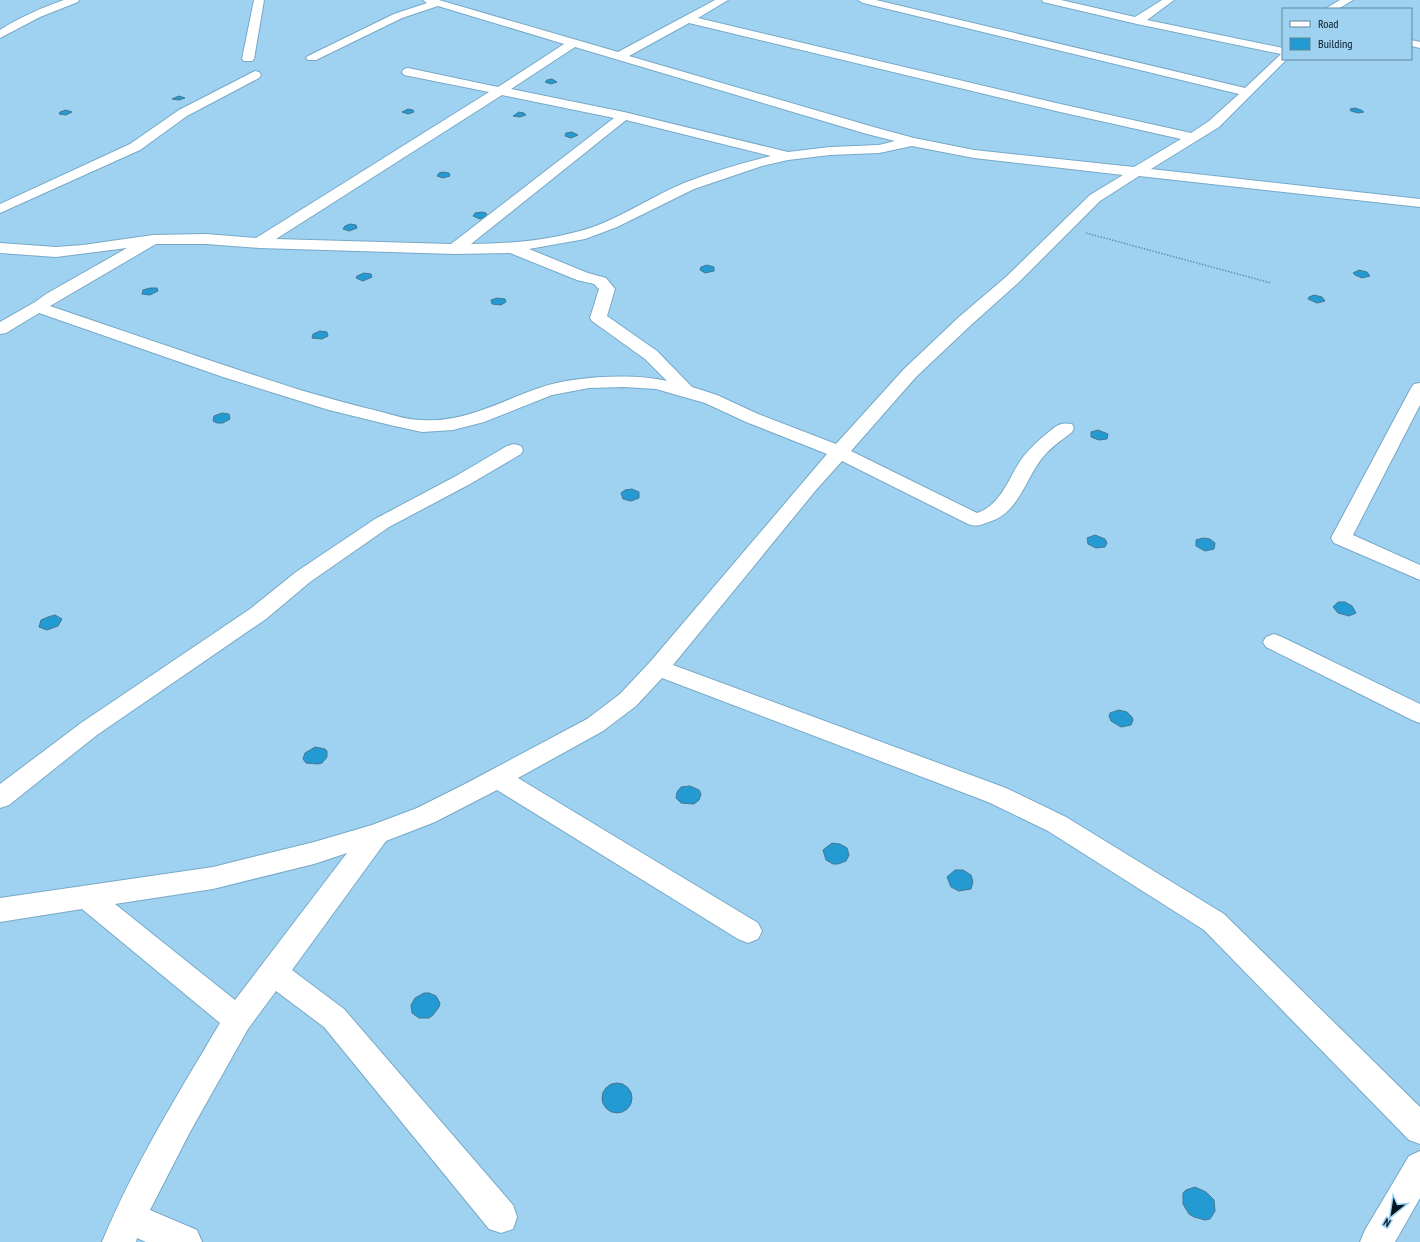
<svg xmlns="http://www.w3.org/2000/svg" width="1420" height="1242" font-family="'PT Sans Narrow',sans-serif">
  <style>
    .building { fill: #239ad1; stroke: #467793 }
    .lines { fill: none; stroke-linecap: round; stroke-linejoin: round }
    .minor-casing { stroke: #77a9c7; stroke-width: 2 }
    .path { stroke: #6890a8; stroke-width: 1.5; stroke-dasharray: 1.5 1.5; stroke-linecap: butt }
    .minor { fill: #fff; fill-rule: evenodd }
  </style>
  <rect width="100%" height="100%" fill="#9fd2f1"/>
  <g class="building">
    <path d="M552,79l5,3 -6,2 -6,-2 2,-2z"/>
    <path d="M179,96l6,2 -6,2 -7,-1z"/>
    <path d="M1355,108l6,2 3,2 -6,1 -7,-2 -1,-2z"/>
    <path d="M408,109l5,1 1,2 -6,2 -6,-2z"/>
    <path d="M66,110l6,2 -6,3 -7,-1 1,-2z"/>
    <path d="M519,112l5,1 2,2 -6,2 -7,-1z"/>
    <path d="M572,132l6,3 -7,3 -6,-2 1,-3z"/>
    <path d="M443,172l6,1 1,3 -7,2 -6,-2 2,-3z"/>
    <path d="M482,212l4,1 1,3 -7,3 -7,-3 2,-3z"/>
    <path d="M350,224l6,1 1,3 -8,3 -6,-2 2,-3z"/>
    <path d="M707,265l7,2v4l-9,2 -5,-3 1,-3z"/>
    <path d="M1359,270l8,2 3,4 -8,2 -7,-3 -2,-2z"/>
    <path d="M364,273l7,1 1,3 -9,4 -7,-3 1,-2z"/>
    <path d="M150,288h7l1,3 -8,4 -8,-1 1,-4z"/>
    <path d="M1314,295l8,2 3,4 -8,2 -9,-4 1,-2z"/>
    <path d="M497,298l8,1 1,3 -5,3 -9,-1 -1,-4z"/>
    <path d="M320,331l7,1 1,4 -6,3 -10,-1 1,-4z"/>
    <path d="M222,413l7,1 1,5 -7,4h-6l-4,-2 1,-5z"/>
    <path d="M1098,430l10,4 -1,5 -8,1 -8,-3v-5z"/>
    <path d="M632,489l7,3v6l-8,3 -8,-2 -2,-6 4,-3z"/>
    <path d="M1095,535l10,4 2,4 -2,4 -9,1 -8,-4 -1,-6z"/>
    <path d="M1203,538l7,1 5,4 -1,6 -9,2 -9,-5v-6z"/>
    <path d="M1338,602h7l7,4 4,7 -7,3 -11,-3 -5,-6z"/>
    <path d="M55,615l7,4 -4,7 -11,4 -8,-3 2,-7 7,-3z"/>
    <path d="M1119,710l8,2 5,5 1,3 -2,5 -10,2 -10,-6 -2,-5 1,-3z"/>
    <path d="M315,747l10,2 2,2v6l-5,6 -4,1 -12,-1 -3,-4 2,-6z"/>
    <path d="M690,786l9,4 2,4 -2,6 -5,4 -13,-1 -5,-5 1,-6 4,-5z"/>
    <path d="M832,843l8,1 7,4 2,7 -3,6 -8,3h-5l-7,-4 -3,-10z"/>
    <path d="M955,870h8l8,5 2,7 -2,7 -12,2 -8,-4 -4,-10z"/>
    <path d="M424,993h5l7,3 4,7 -1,4 -6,8 -4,3h-10l-7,-5 -1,-8 4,-7z"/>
    <circle cx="617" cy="1098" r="15"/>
    <path d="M1195,1187l11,5 8,8 1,11 -5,8 -5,1 -11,-3 -5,-3 -6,-10v-11l3,-3z"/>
  </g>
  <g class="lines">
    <defs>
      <g id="minor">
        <path d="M64,0h15l-1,2 -38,15 -40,21v-8c20,-13 41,-22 64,-30z"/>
        <path d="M254,0h10l-10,59 -2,2h-8l-2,-2z"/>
        <path d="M423,0h16l179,52 97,-52h13l-30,18 358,85 135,30 18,-12 30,-27 -376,-91 -5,-3h18l369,88 36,-34 -144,-30 -94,-22 -1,-2h19l74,17 27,-17h12l-27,20 136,28v11h4l-68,68 -68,42 269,30v8l-281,-31 -39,25 -81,81 -48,43 -55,52 -65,74 126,62c25,-8 32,-37 46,-56 8,-10 17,-18 27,-26 7,-6 11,-9 22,-7l2,4 -2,4c-10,8 -21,15 -29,25 -18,22 -24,56 -54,65 -8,3 -13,5 -21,2l-126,-63 -26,29 -143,175 333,123 60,29 158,97 196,193v37l-11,-4 -205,-210 -156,-99 -60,-29 -326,-124 -26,28 -33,25 -85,47 240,145 4,8 -4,8 -10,4 -10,-4 -241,-149 -62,32 -49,19 -94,129 52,39 169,196 4,12 -4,12 -12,4 -12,-4 -165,-202 -48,-36 -28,38 -58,103 -40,78 47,20 5,12h-56l-9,-4 -1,4h-34c32,-77 76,-148 118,-219l-138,-114 -82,13v-24l213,-31 101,-25 58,-17 45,-17 48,-24 122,-65 33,-25 30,-32 177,-208 -81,-32 -41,-19 -49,-14 -32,-2 -35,1 -37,7 -68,27 -31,8 -31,2 -32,-7 -61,-15 -106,-33 -184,-64 -33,20 -6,1v-12l35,-20 11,-8 81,-46 -71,9 -56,-4v-10l56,4 27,-2 70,-10 53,-1 50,4 233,-146 -85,-17 -2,-3 2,-3 4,-1 90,19 66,-43 -126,-38 -36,12 -86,42h-8l-2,-2 2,-2 86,-42 33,-11zM689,23l367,88 125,28 -47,28 -160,-17 -60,-12 -37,-10 -248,-72zM575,47l292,87 28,7 -16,4 -49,2 -42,5 -164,-40 -113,-23zM502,95l112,23 -163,126 -175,-5zM626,120l145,36c-29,7 -59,16 -87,27 -36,15 -70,40 -108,49 -34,9 -70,12 -105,12zM912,146l62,12 149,17 -33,20 -83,81 -48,41 -55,52 -68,75 -78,-30 -41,-19 -25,-8 -35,-36 -50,-35 8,-27 -9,-11 -18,-5 -59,-24 56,-10 32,-12 77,-38 68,-23 26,-6 42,-5 49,-2zM156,244h50l53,4 196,6 55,-1 67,27 17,4 5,5 -9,29 2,3 53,38 22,22c-35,-8 -94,-5 -128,7 -38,13 -75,35 -117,32 -14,0 -30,-5 -44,-9 -26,-6 -52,-14 -78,-21 -84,-27 -167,-56 -250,-84zM347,853l-112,147 -120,-96 98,-15 101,-25z"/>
        <path d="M1340,0h13l-15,9h-13z"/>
        <path d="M1411,40l9,2v6l-9,-2z"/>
        <path d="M255,71l4,1 2,3 -2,3 -72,38 -47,34 -140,63v-9l130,-60 49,-34z"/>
        <path d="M1420,383v22l-67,130 67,30v15l-86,-37 -3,-5 80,-150 3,-4z"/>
        <path d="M514,444l7,2 2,4 -2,4 -51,30 -81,43 -79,55 -44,37 -169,116 -88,70 -9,3v-24l81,-61 169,-114 46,-37 79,-53 81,-43 51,-30z"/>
        <path d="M1274,634l8,3 138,67v19l-8,-3 -146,-73 -3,-5 3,-5z"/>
        <path d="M1420,1151v47l-25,44h-35l5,-12 44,-74z"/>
      </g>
    </defs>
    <use href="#minor" class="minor-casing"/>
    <path class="path" d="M1086,233l185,50"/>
    <use href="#minor" class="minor"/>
  </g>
  <rect x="1282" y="8" width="130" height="52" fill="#9fd2f1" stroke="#61879e"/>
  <rect x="1290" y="21" width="20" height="6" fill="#ffffff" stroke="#61879e"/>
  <text x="1318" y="28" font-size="12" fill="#031621">Road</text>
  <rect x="1290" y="38" width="20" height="12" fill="#239ad1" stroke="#61879e"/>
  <text x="1318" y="48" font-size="12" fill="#031621">Building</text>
  <g transform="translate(1392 1214) rotate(210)" stroke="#9fd2f1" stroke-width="3" paint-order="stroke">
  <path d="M0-3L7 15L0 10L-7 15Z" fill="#031621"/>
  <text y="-6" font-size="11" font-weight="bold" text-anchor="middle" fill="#031621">N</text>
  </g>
</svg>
